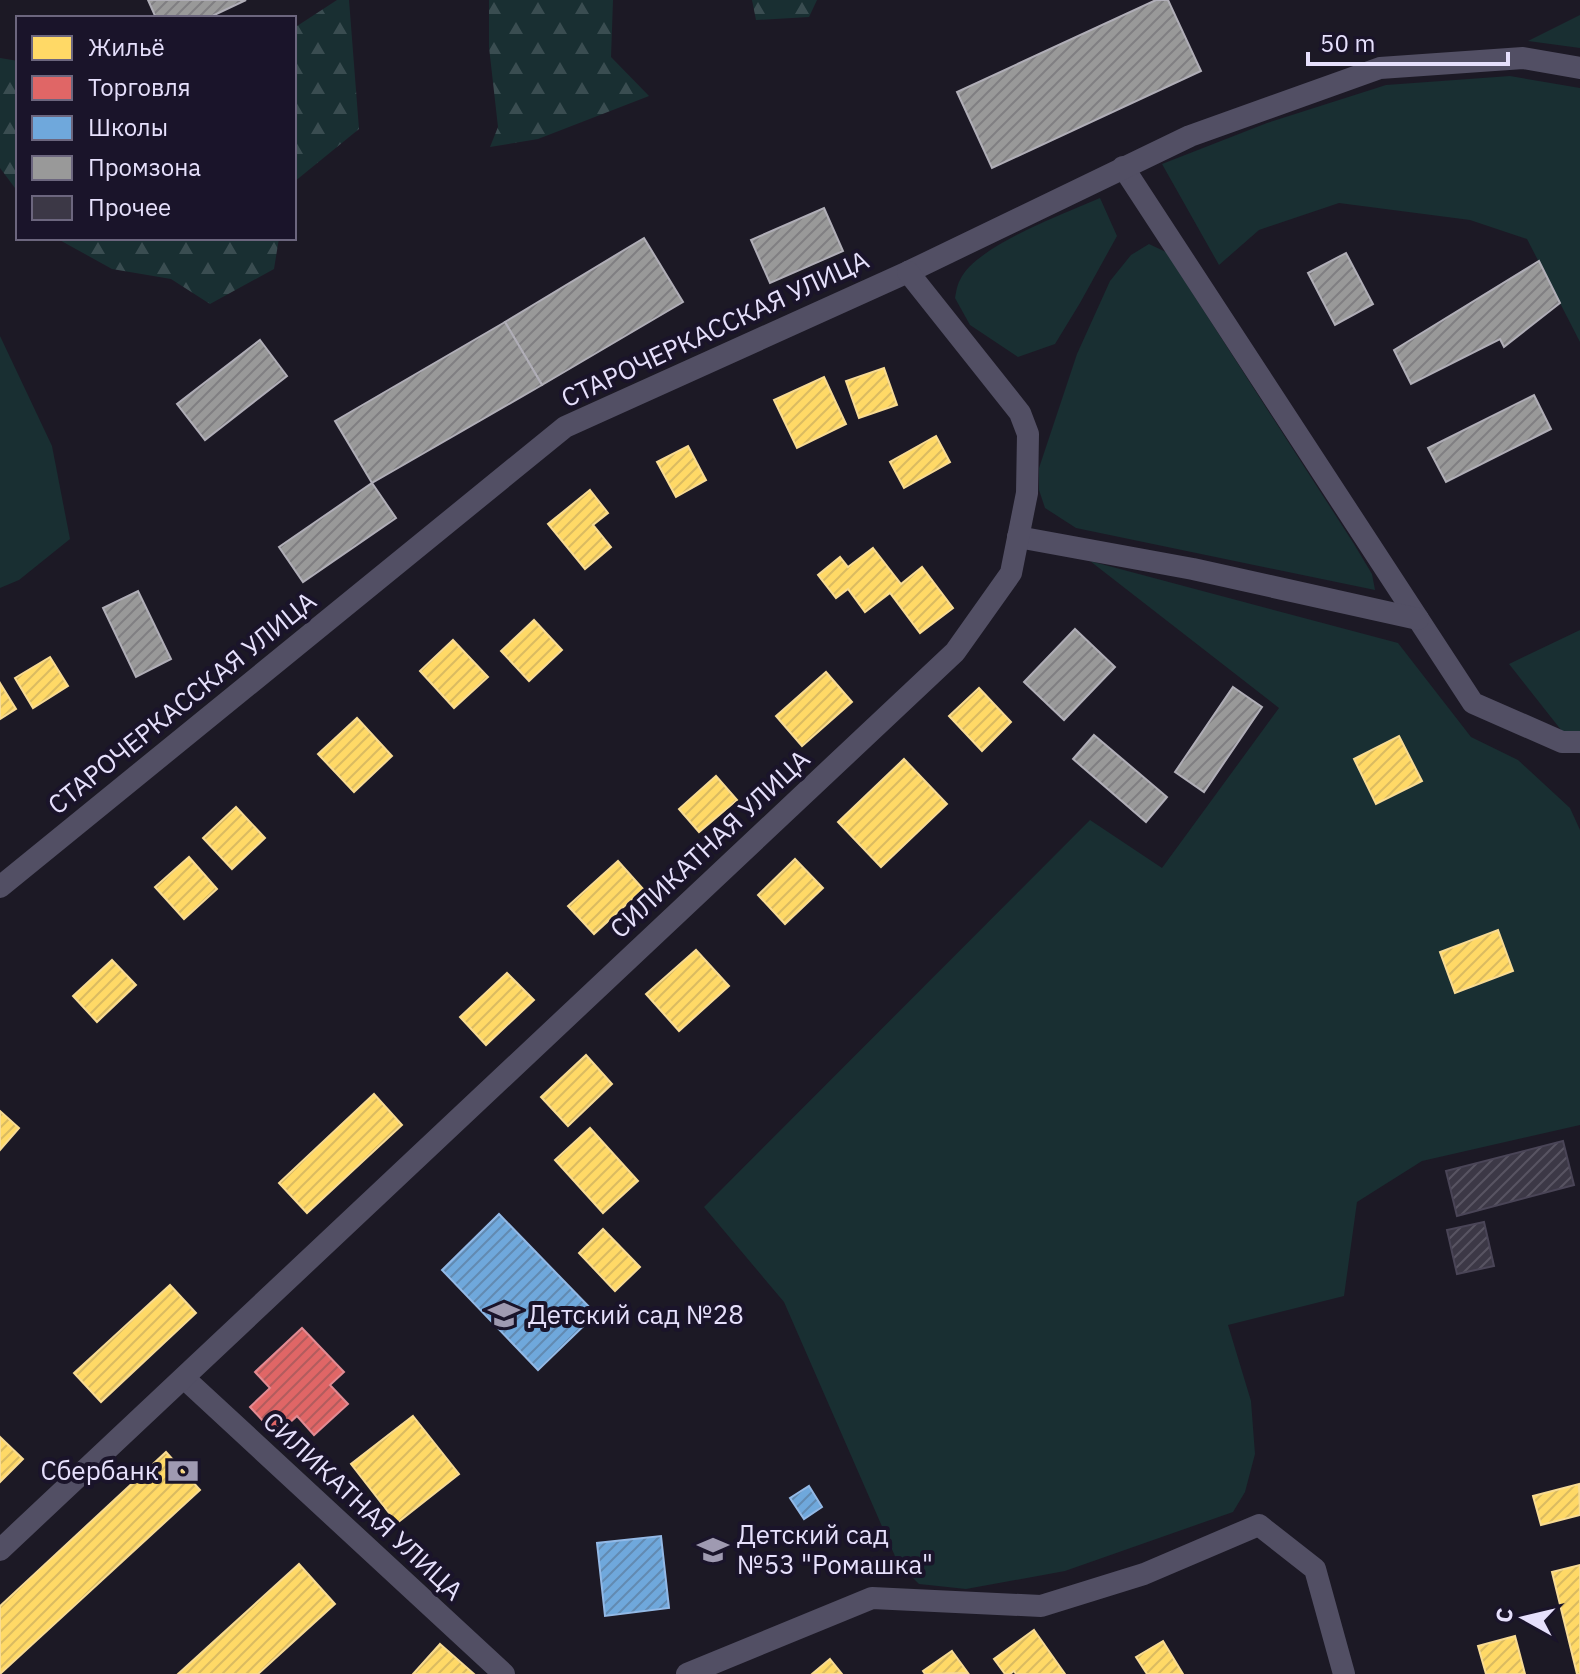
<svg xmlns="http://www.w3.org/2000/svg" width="1580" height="1674" font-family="'IBM Plex Sans',sans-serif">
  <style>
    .green { fill: #192f32 }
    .forest { fill: url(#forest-firs) }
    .homes { fill: url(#homes-hatch); stroke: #f8db93; stroke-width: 2 }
    .shops { fill: url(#shops-hatch); stroke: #e28b93; stroke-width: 2 }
    .schools { fill: url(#schools-hatch); stroke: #93b9e6; stroke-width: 2 }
    .industry { fill: url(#industry-hatch); stroke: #b0aeb7; stroke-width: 2 }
    .building { fill: url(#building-hatch); stroke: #4a4557; stroke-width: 2 }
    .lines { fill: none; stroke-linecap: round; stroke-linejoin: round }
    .minor { stroke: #524f64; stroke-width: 22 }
    .labels { text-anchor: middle; stroke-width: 8; stroke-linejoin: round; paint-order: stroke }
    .street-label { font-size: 26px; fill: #e6e0fc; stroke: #1a142a }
    .poi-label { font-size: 26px; fill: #e6e0fc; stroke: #1a142a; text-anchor: start }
  </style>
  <defs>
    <pattern id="forest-firs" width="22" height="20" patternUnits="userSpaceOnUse" patternTransform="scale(2)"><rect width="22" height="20" fill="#192f32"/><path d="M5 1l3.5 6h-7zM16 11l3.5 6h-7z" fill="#3a4d51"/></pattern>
    <pattern id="homes-hatch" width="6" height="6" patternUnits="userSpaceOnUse" patternTransform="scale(2)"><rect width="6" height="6" fill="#ffd966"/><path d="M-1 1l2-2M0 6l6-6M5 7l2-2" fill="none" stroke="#dabb61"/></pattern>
    <pattern id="shops-hatch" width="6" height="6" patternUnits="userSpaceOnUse" patternTransform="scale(2)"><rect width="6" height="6" fill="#e06666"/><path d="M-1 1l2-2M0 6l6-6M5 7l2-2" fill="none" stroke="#b25c5e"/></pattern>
    <pattern id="schools-hatch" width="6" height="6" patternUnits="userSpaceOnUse" patternTransform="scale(2)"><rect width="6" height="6" fill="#6fa8dc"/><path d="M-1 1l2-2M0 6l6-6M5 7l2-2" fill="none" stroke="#628ab1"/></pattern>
    <pattern id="industry-hatch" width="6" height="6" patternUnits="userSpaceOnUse" patternTransform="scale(2)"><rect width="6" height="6" fill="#999"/><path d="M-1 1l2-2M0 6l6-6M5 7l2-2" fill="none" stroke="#807f82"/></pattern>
    <pattern id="building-hatch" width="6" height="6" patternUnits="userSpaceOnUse" patternTransform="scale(2)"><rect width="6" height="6" fill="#3c3846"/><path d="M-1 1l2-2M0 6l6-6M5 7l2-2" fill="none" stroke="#585462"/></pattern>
  </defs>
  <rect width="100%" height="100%" fill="#1c1925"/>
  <g class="green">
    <path d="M1580,15v33l-52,-7z"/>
    <path d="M1510,76l70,12v254l-53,-103 -57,-19 -131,-17 -80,27 -40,35 -57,-101 105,-41 119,-38z"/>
    <path d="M1100,198l17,38 -37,67 -25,41 -37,13 -48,-32 -15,-27c1,-5 2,-13 5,-18 15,-34 106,-67 140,-82z"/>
    <path d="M1149,244l17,8 188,292 18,30 3,16 -299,-62 -31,-20 -6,-18v-22l38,-114 33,-73 21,-26z"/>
    <path d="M0,336l52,110 18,93 -51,41 -19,8z"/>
    <path d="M1090,561l308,82 73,94 47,23 52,48 10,22v295l-158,36 -65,41 -13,94 -116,29 23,76 4,53 -10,38 -12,20 -168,59 -99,18 -47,-5 -21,-21 -114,-261 -80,-95 386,-387 72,48 117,-160z"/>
    <path d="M1580,630v124l-71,-90z"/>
  </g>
  <g class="forest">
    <path d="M337,0h12l10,129 -65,53v-154z"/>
    <path d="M489,0h124l-2,57 38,39 -111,43 -48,8 8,-20 -9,-80z"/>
    <path d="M752,0h65l-8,17 -53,3z"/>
    <path d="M0,58l18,3v131l-18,-24z"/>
    <path d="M56,238h223l-5,31 -64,35 -39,-25 -59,-10z"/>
  </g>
  <g class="homes">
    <path d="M884,368l13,37 -38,13 -13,-37z"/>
    <path d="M824,377l22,47 -49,24 -23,-48z"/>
    <path d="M936,436l14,26 -46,26 -14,-26z"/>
    <path d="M688,446l18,34 -30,17 -19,-35z"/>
    <path d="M590,490l18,23 -15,12 18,22 -26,22 -37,-45z"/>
    <path d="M873,548l28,36 21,-17 31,41 -33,25 -30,-40 -25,19 -17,-23 -12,9 -18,-23 22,-18 8,10z"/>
    <path d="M534,620l28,30 -33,31 -28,-30z"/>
    <path d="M453,640l35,37 -34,31 -34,-37z"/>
    <path d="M50,657l18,29 -35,22 -18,-30z"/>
    <path d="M826,672l26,30 -50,44 -26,-30z"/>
    <path d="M0,683l16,26 -16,10z"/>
    <path d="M979,688l32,34 -29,29 -33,-35z"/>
    <path d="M357,718l35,38 -38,36 -36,-38z"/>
    <path d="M1399,736l23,45 -46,23 -22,-45z"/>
    <path d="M904,759l43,45 -66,63 -43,-45z"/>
    <path d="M716,776l21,24 -38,32 -20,-23z"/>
    <path d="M236,807l29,31 -33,31 -29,-31z"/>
    <path d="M189,857l28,32 -33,30 -29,-32z"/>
    <path d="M795,859l28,29 -38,36 -27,-29z"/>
    <path d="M618,861l25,28 -49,45 -26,-28z"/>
    <path d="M1498,930l15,41 -58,22 -15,-41z"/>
    <path d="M696,950l33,36 -50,45 -33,-37z"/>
    <path d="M112,960l24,25 -39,37 -24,-26z"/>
    <path d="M507,973l27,27 -48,45 -26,-28z"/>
    <path d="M586,1055l26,29 -44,42 -27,-29z"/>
    <path d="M374,1094l28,31 -95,88 -28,-30z"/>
    <path d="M0,1111l19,17 -19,22z"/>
    <path d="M590,1128l48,53 -35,32 -48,-53z"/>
    <path d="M603,1229l37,38 -25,24 -36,-38z"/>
    <path d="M170,1285l26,28 -95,89 -27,-29z"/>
    <path d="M413,1416l46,58 -62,49 -46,-59z"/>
    <path d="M0,1437l23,22 -23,23z"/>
    <path d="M166,1452l34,38 -200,184v-68z"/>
    <path d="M1579,1484l1,31 -39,10 -8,-29z"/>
    <path d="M299,1564l36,40 -77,70h-80z"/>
    <path d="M1580,1565v109h-3l-25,-102z"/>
    <path d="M1034,1630l31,44h-49l-2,-3 -4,3h-5l-11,-15z"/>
    <path d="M1515,1636l10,38h-39l-8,-28z"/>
    <path d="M1163,1641l20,33h-36l-11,-17z"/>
    <path d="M440,1644l34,30h-61z"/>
    <path d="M952,1651l16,22 -43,1 -2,-3z"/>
    <path d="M830,1659l12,15h-30z"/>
  </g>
  <path class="shops" d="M302,1328l42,44 -14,13 18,19 -34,31 -17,-19 -21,19 -26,-28 20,-19 -15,-16z"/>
  <g class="schools">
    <path d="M499,1214l97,100 -58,56 -96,-100z"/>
    <path d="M809,1486l13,21 -18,12 -14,-21z"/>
    <path d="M661,1536l8,72 -64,8 -8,-73z"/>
  </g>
  <g class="industry">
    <path d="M148,0h98l-38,18h-52z"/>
    <path d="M1156,0h12l33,71 -209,97 -35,-76z"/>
    <path d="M824,208l19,43 -73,32 -19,-43z"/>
    <path d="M644,238l39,64 -141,83 -37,-63z"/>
    <path d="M1346,253l27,51 -38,21 -27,-52z"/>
    <path d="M1539,261l21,42 -56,44 -4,-8 -89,45 -17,-34z"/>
    <path d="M505,322l37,63 -170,98 -37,-62z"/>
    <path d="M260,340l27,36 -82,64 -28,-36z"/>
    <path d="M1534,395l17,34 -105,53 -18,-34z"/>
    <path d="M372,483l24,35 -93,64 -24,-35z"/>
    <path d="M138,591l33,68 -35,18 -33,-69z"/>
    <path d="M1075,629l40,38 -51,53 -40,-38z"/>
    <path d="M1233,687l29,20 -58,85 -29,-20z"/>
    <path d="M1094,735l73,62 -21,25 -73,-63z"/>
  </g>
  <g class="building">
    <path d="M1563,1141l11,44 -117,31 -11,-45z"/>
    <path d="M1484,1222l10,44 -37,8 -10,-44z"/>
  </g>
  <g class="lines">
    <g class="minor">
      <path d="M1123,167l350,536 89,39h18"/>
      <path d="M1018,537l175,32 225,50"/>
      <path d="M0,887l565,-460 343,-155 282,-136 190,-68 143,-10 57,10"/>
      <path d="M184,1378l320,296"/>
      <path d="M0,1550l955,-898 56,-79 16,-80 1,-59 -8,-21 -112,-141"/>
      <path d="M687,1674l185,-76 169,8 103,-32 115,-49 56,44 29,105"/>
    </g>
  </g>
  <defs>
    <symbol id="school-bare" viewBox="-9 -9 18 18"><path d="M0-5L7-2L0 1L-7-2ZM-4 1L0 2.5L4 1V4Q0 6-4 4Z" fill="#9f9ab1" stroke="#1a142a" stroke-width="2.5" paint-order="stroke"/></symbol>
    <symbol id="bank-bare" viewBox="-9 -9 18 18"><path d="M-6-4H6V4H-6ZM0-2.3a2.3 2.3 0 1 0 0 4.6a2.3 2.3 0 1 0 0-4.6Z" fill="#9f9ab1" stroke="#1a142a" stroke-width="2.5" paint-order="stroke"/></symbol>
  </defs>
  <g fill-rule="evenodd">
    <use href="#school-bare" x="482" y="1293" width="44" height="44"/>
    <use href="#bank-bare" x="161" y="1449" width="44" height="44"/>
    <use href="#school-bare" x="691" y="1528" width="44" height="44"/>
  </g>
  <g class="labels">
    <g class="street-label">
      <text transform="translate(715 329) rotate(-25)" y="9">СТАРОЧЕРКАССКАЯ УЛИЦА</text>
      <text transform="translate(182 703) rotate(-39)" y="9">СТАРОЧЕРКАССКАЯ УЛИЦА</text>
      <text transform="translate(710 844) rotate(-43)" y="9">СИЛИКАТНАЯ УЛИЦА</text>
      <text transform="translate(363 1506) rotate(43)" y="9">СИЛИКАТНАЯ УЛИЦА</text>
    </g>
    <g class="poi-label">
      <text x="528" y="1324">Детский сад №28</text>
      <text x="159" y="1480" text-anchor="end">Сбербанк</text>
      <text x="737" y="1544">Детский сад<tspan x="737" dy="30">№53 "Ромашка"</tspan></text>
    </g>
  </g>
  <rect x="16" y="16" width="280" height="224" fill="#1a142a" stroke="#6c667e" stroke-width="2"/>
  <rect x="32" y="36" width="40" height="24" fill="#ffd966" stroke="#6c667e" stroke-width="2"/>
  <text x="88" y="56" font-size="24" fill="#e6e0fc">Жильё</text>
  <rect x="32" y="76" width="40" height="24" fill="#e06666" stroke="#6c667e" stroke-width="2"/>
  <text x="88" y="96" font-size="24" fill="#e6e0fc">Торговля</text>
  <rect x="32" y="116" width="40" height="24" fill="#6fa8dc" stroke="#6c667e" stroke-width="2"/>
  <text x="88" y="136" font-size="24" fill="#e6e0fc">Школы</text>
  <rect x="32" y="156" width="40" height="24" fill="#999999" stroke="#6c667e" stroke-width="2"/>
  <text x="88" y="176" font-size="24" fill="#e6e0fc">Промзона</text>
  <rect x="32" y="196" width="40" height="24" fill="#3c3846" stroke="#6c667e" stroke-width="2"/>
  <text x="88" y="216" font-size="24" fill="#e6e0fc">Прочее</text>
  <g transform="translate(1524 1618) rotate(278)" stroke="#1a142a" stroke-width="6" paint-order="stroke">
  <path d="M0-6L14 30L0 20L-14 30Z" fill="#e6e0fc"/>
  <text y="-12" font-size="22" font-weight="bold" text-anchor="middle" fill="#e6e0fc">С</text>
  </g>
  <path d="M1308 52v12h200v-12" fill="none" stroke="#e6e0fc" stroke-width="4"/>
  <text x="1320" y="52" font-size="24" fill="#e6e0fc" stroke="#1a142a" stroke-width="6" paint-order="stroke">50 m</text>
</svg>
